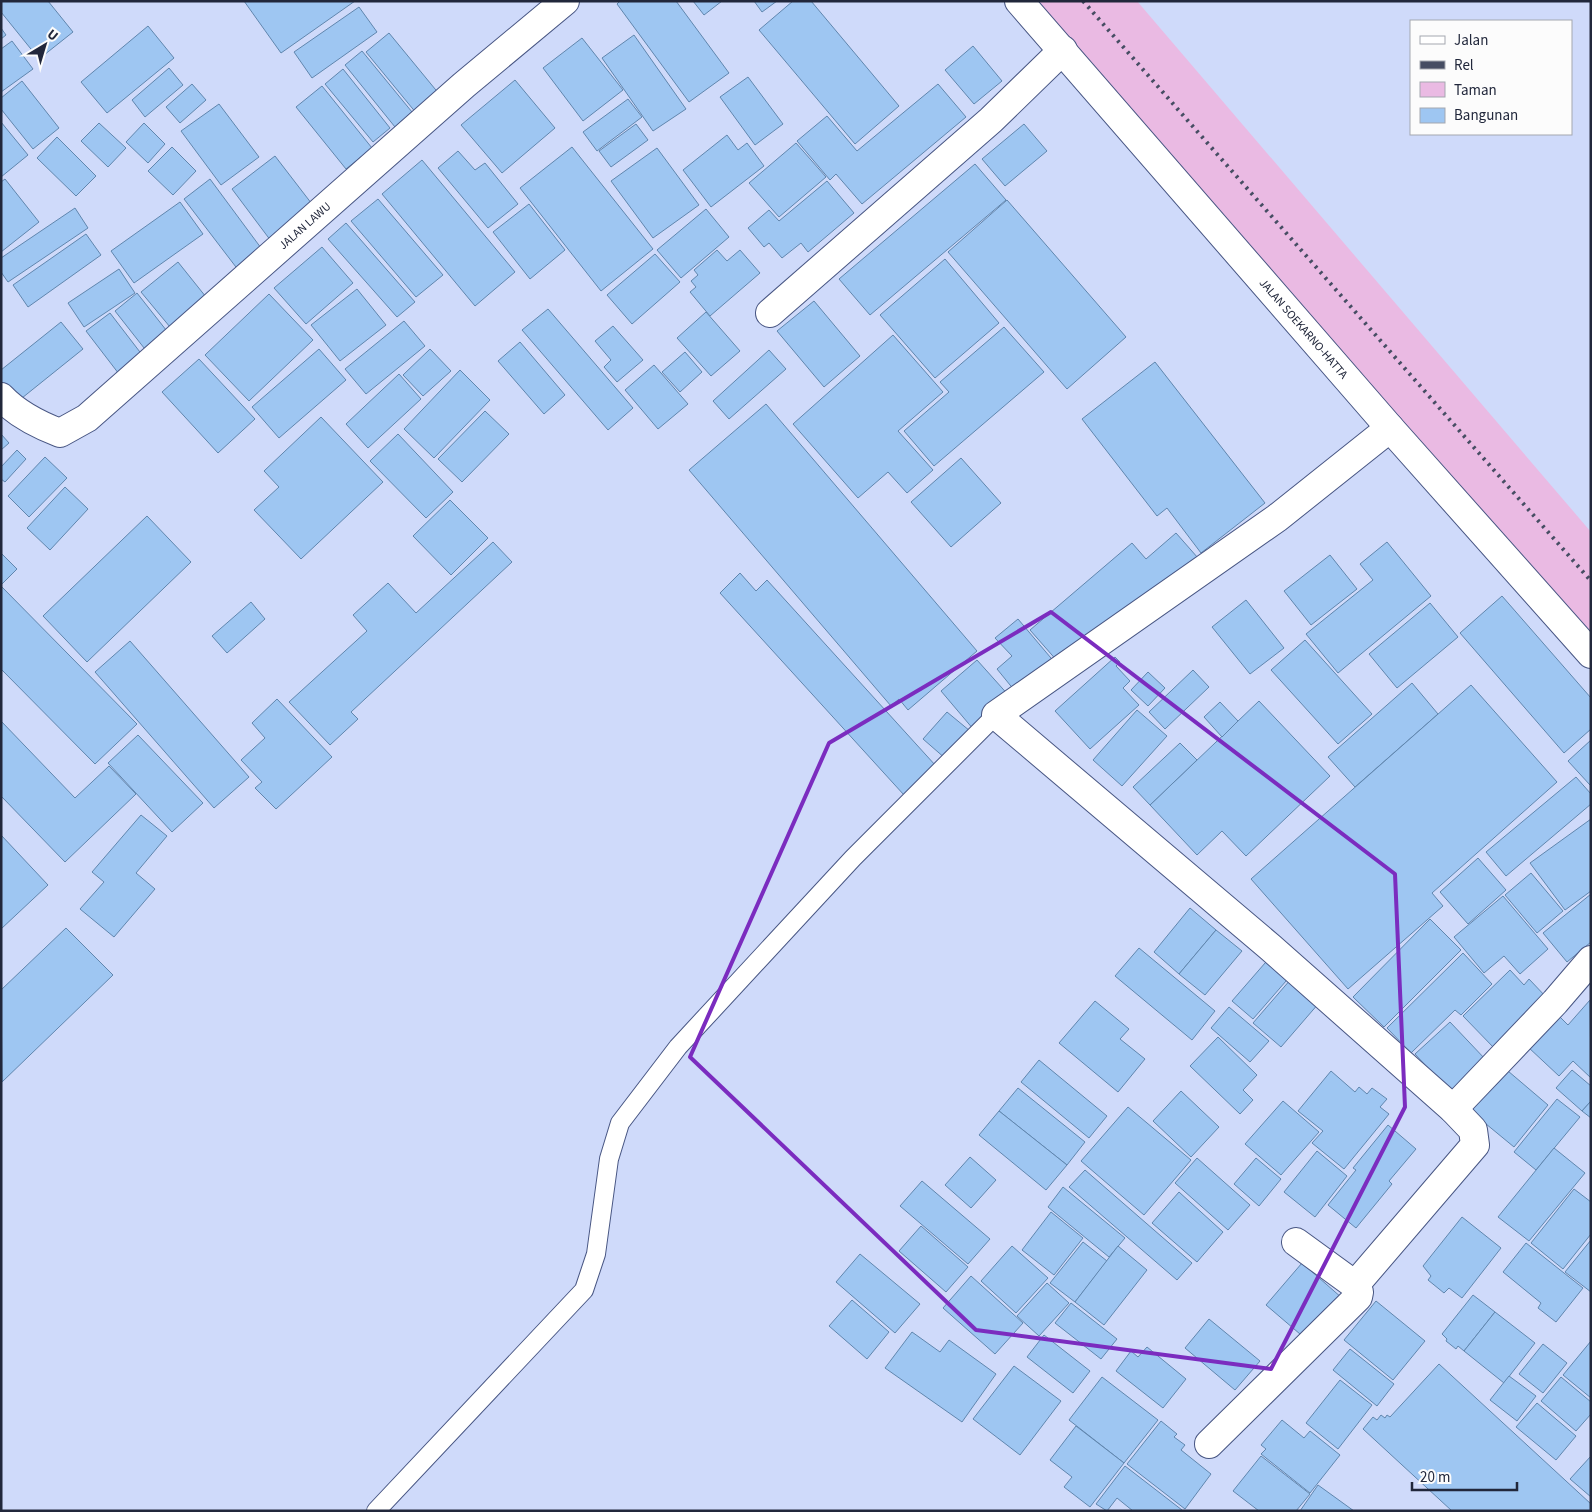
<svg xmlns="http://www.w3.org/2000/svg" width="1592" height="1512" font-family="'Source Sans 3',sans-serif">
  <style>
    .green { fill: #eabae3 }
    .building { fill: #9ec6f2; stroke: #6086ae }
    .lines { fill: none; stroke-linecap: round; stroke-linejoin: round }
    .service-casing { stroke: #485683; stroke-width: 20 }
    .minor-casing { stroke: #485683; stroke-width: 30 }
    .trunk-casing { stroke: #485683; stroke-width: 30 }
    .service { stroke: #fff; stroke-width: 18 }
    .minor { stroke: #fff; stroke-width: 28 }
    .trunk { stroke: #fff; stroke-width: 28 }
    .rail { stroke: #464d63; stroke-width: 4; stroke-dasharray: 2.5 5; stroke-linecap: butt }
    .marked { fill: none; stroke: #7b2cbf; stroke-width: 4; stroke-linejoin: round }
    .labels { text-anchor: middle; stroke-width: 4; stroke-linejoin: round; paint-order: stroke }
    .street-label { font-size: 12px; fill: #21273b; stroke: #fcfcfc }
  </style>
  <rect width="100%" height="100%" fill="#cfdafa"/>
  <path class="green" d="M1027,1h110l454,531v110z"/>
  <g class="building">
    <path d="M1,1h47l25,31 -34,27 -38,-47z"/>
    <path d="M244,1h111l-74,52z"/>
    <path d="M620,1h56l53,72 -40,29 -72,-98z"/>
    <path d="M693,1h29l-18,14z"/>
    <path d="M754,1h23l-15,11z"/>
    <path d="M793,1h18l88,105 -44,38 -96,-114z"/>
    <path d="M359,7l18,25 -65,46 -18,-26z"/>
    <path d="M148,26l26,32 -67,55 -26,-31z"/>
    <path d="M1,28l5,7 -5,4z"/>
    <path d="M389,33l51,62 -23,19 -51,-62z"/>
    <path d="M634,35l52,74 -33,22 -51,-73z"/>
    <path d="M582,38l41,52 -40,31 -40,-53z"/>
    <path d="M12,41l21,28 -32,23v-43z"/>
    <path d="M973,46l29,35 -28,23 -29,-34z"/>
    <path d="M362,51l50,61 -17,15 -50,-62z"/>
    <path d="M169,68l14,17 -38,32 -13,-17z"/>
    <path d="M343,69l47,59 -17,14 -48,-58z"/>
    <path d="M748,77l35,47 -28,21 -35,-48z"/>
    <path d="M515,80l40,48 -53,45 -41,-48z"/>
    <path d="M22,81l37,47 -26,21 -32,-40v-11z"/>
    <path d="M192,84l14,16 -26,23 -14,-16z"/>
    <path d="M938,84l28,33 -104,87 -26,-30 -6,6 -33,-39 30,-25 30,35z"/>
    <path d="M322,86l50,62 -26,21 -50,-62z"/>
    <path d="M628,99l14,18 -45,34 -14,-19z"/>
    <path d="M219,104l40,53 -38,28 -40,-54z"/>
    <path d="M1,122l27,33 -27,22z"/>
    <path d="M99,123l27,25 -18,19 -27,-26z"/>
    <path d="M144,123l21,21 -17,19 -22,-21z"/>
    <path d="M636,124l12,16 -37,27 -12,-16z"/>
    <path d="M1024,124l23,27 -42,35 -23,-27z"/>
    <path d="M727,135l11,15 9,-7 17,23 -53,41 -28,-37z"/>
    <path d="M57,137l39,39 -20,20 -39,-38z"/>
    <path d="M796,143l30,34 -47,40 -30,-34z"/>
    <path d="M172,147l24,24 -23,24 -25,-24z"/>
    <path d="M572,147l81,102 -52,42 -81,-103z"/>
    <path d="M657,148l42,57 -46,33 -42,-57z"/>
    <path d="M458,151l17,19 10,-7 33,41 -30,24 -50,-60z"/>
    <path d="M275,156l40,52 -44,33 -39,-52z"/>
    <path d="M422,160l93,112 -40,34 -93,-112z"/>
    <path d="M975,164l31,36 -136,115 -31,-36z"/>
    <path d="M5,179l34,43 -38,30v-70z"/>
    <path d="M210,179l54,73 -25,19 -55,-72z"/>
    <path d="M827,181l27,32 -46,39 -7,-9 -19,15 -13,-15 -5,4 -16,-19 21,-18 10,11z"/>
    <path d="M378,199l65,76 -27,22 -65,-76z"/>
    <path d="M1007,200l119,137 -59,52 -119,-137z"/>
    <path d="M180,202l23,32 -69,49 -23,-32z"/>
    <path d="M529,204l36,46 -35,29 -37,-47z"/>
    <path d="M75,208l13,20 -80,54 -7,-10v-14z"/>
    <path d="M706,209l23,28 -48,41 -24,-28z"/>
    <path d="M346,223l69,79 -18,15 -69,-78z"/>
    <path d="M86,234l15,21 -73,52 -15,-22z"/>
    <path d="M322,247l31,36 -47,41 -32,-36z"/>
    <path d="M717,250l10,11 13,-11 20,23 -50,43 -20,-24 6,-5 -5,-6 7,-6 -4,-5z"/>
    <path d="M655,254l25,28 -48,42 -25,-29z"/>
    <path d="M945,259l54,64 -64,55 -55,-63z"/>
    <path d="M178,262l28,35 -36,30 -29,-35z"/>
    <path d="M119,269l16,24 -51,34 -16,-24z"/>
    <path d="M357,289l29,36 -46,36 -29,-36z"/>
    <path d="M137,293l33,42 -22,18 -33,-42z"/>
    <path d="M269,294l44,46 -64,61 -44,-46z"/>
    <path d="M814,301l46,55 -36,31 -47,-56z"/>
    <path d="M548,309l85,99 -25,22 -86,-100z"/>
    <path d="M706,312l34,39 -29,25 -34,-38z"/>
    <path d="M110,313l33,43 -24,18 -33,-43z"/>
    <path d="M404,321l21,25 -59,48 -21,-25z"/>
    <path d="M61,322l22,27 -66,53 -16,-20v-12z"/>
    <path d="M613,326l30,34 -26,22 -13,-15 7,-7 -16,-19z"/>
    <path d="M1004,327l40,45 -110,94 -30,-35 45,-39 -9,-10z"/>
    <path d="M893,335l50,57 -45,39 35,39 -26,23 -19,-21 -30,26 -65,-74z"/>
    <path d="M520,342l45,53 -21,19 -46,-53z"/>
    <path d="M319,349l27,31 -67,58 -27,-31z"/>
    <path d="M430,349l21,22 -28,25 -20,-21z"/>
    <path d="M769,350l17,19 -57,50 -16,-18z"/>
    <path d="M685,352l17,20 -22,20 -18,-20z"/>
    <path d="M199,359l56,60 -37,34 -56,-61z"/>
    <path d="M1155,362l110,141 -64,50 -34,-45 -10,8 -75,-97z"/>
    <path d="M654,365l34,39 -30,25 -33,-39z"/>
    <path d="M460,370l30,30 -56,58 -30,-29z"/>
    <path d="M399,374l22,25 -53,49 -22,-24z"/>
    <path d="M766,404l211,247 -69,59 -9,-11 -8,7 -202,-236z"/>
    <path d="M485,411l24,23 -47,48 -24,-23z"/>
    <path d="M321,417l62,65 -82,77 -47,-49 25,-23 -15,-16z"/>
    <path d="M1,434l8,9 -8,7z"/>
    <path d="M398,434l55,58 -27,26 -56,-57z"/>
    <path d="M17,450l9,9 -21,23 -4,-3v-12z"/>
    <path d="M45,457l22,21 -38,39 -21,-21z"/>
    <path d="M961,458l40,45 -50,44 -40,-45z"/>
    <path d="M65,487l23,22 -38,41 -23,-22z"/>
    <path d="M450,500l38,38 -37,37 -38,-39z"/>
    <path d="M147,516l44,46 -104,100 -44,-46z"/>
    <path d="M1176,533l22,25 -139,105 -29,-33 102,-87 14,16z"/>
    <path d="M493,542l19,20 -161,150 7,7 -28,26 -41,-43 78,-71 -14,-16 35,-32 28,30z"/>
    <path d="M1387,542l44,54 -93,77 -32,-39 67,-54 -13,-16z"/>
    <path d="M1,553l16,16 -16,16z"/>
    <path d="M1330,555l27,34 -46,36 -27,-34z"/>
    <path d="M740,573l16,18 11,-11 169,186 -32,29 -184,-202z"/>
    <path d="M1,586l136,138 -42,40 -94,-95z"/>
    <path d="M1502,596l89,102v31l-27,24 -104,-120z"/>
    <path d="M1246,600l38,48 -34,26 -38,-47z"/>
    <path d="M251,602l14,17 -38,34 -15,-17z"/>
    <path d="M1430,603l28,34 -61,51 -28,-34z"/>
    <path d="M1018,619l38,45 -37,32 -22,-27 15,-13 -17,-18z"/>
    <path d="M1305,640l67,74 -34,30 -67,-74z"/>
    <path d="M130,641l119,136 -35,31 -119,-136z"/>
    <path d="M1115,657l5,5 -4,4 14,15 -7,7 16,17 -49,44 -35,-38z"/>
    <path d="M977,660l34,38 -37,32 -33,-39z"/>
    <path d="M1193,670l16,17 -44,42 -16,-17z"/>
    <path d="M1148,672l17,16 -17,18 -17,-16z"/>
    <path d="M1412,683l26,31 -83,73 -27,-30z"/>
    <path d="M1471,685l86,97 -125,111 11,13 -95,83 -97,-110z"/>
    <path d="M277,699l55,58 -56,52 -21,-21 7,-6 -21,-22 24,-22 -13,-15z"/>
    <path d="M1259,701l71,75 -84,80 -24,-25 -25,24 -47,-50z"/>
    <path d="M1220,702l18,19 -16,16 -18,-20z"/>
    <path d="M1137,710l30,26 -45,50 -29,-26z"/>
    <path d="M947,712l23,19 -24,28 -23,-20z"/>
    <path d="M1,721l74,77 34,-32 27,28 -71,68 -64,-66z"/>
    <path d="M138,735l65,68 -31,29 -64,-69z"/>
    <path d="M1591,740v44l-1,1 -22,-24z"/>
    <path d="M1180,743l17,17 -47,45 -17,-18z"/>
    <path d="M1576,777l15,17v10l-85,72 -20,-24z"/>
    <path d="M141,815l26,21 -31,37 19,16 -41,48 -34,-28 24,-27 -12,-10z"/>
    <path d="M1591,819v72l-26,19 -35,-47z"/>
    <path d="M1,835l47,50 -47,44z"/>
    <path d="M1478,858l28,32 -38,34 -28,-32z"/>
    <path d="M1531,873l32,38 -26,22 -32,-38z"/>
    <path d="M1591,894v48l-24,20 -24,-29z"/>
    <path d="M1503,896l45,53 -28,25 -16,-18 -20,17 -30,-36z"/>
    <path d="M1190,908l26,22 -37,44 -25,-22z"/>
    <path d="M1430,919l31,31 -77,77 -31,-30z"/>
    <path d="M66,928l47,47 -111,107 -1,-92z"/>
    <path d="M1216,930l26,21 -37,44 -26,-21z"/>
    <path d="M1139,948l76,63 -23,29 -77,-64z"/>
    <path d="M1463,953l29,31 -31,31 -6,-5 -44,43 -24,-25z"/>
    <path d="M1272,955l21,18 -40,46 -21,-18z"/>
    <path d="M1510,970l14,15 5,-6 18,19 -52,51 -32,-33z"/>
    <path d="M1291,979l28,24 -38,44 -28,-24z"/>
    <path d="M1590,1000l1,78 -18,-17 -14,15 -31,-29 30,-32 10,10z"/>
    <path d="M1095,1001l34,28 -9,10 25,20 -27,33 -59,-49z"/>
    <path d="M1229,1007l40,34 -19,21 -39,-34z"/>
    <path d="M1450,1022l36,38 -35,33 -36,-39z"/>
    <path d="M1218,1037l39,38 -14,15 10,10 -13,14 -50,-48z"/>
    <path d="M1039,1060l68,56 -18,22 -68,-56z"/>
    <path d="M1572,1070l19,16v15l-9,10 -26,-23z"/>
    <path d="M1331,1071l24,21 4,-5 8,7 5,-6 15,11 -7,8 9,7 -45,55 -32,-26 11,-12 -25,-20z"/>
    <path d="M1508,1071l40,34 -34,42 -51,-42 24,-28 9,8z"/>
    <path d="M1018,1088l67,54 -18,23 -68,-54z"/>
    <path d="M1181,1091l38,36 -28,30 -38,-36z"/>
    <path d="M1557,1099l23,18 -44,53 -22,-18z"/>
    <path d="M1283,1101l36,31 -38,43 -36,-31z"/>
    <path d="M1591,1101v17l-9,-7z"/>
    <path d="M1128,1107l63,53 -47,55 -63,-54z"/>
    <path d="M999,1111l68,54 -21,25 -67,-55z"/>
    <path d="M1388,1125l28,24 -27,32 3,3 -36,44 -28,-23 28,-35 -3,-2z"/>
    <path d="M1554,1148l31,25 -56,68 -31,-24z"/>
    <path d="M1317,1151l30,25 -32,41 -31,-25z"/>
    <path d="M970,1157l26,23 -25,28 -26,-23z"/>
    <path d="M1197,1158l53,47 -22,25 -53,-47z"/>
    <path d="M1256,1158l25,21 -22,27 -25,-22z"/>
    <path d="M1085,1170l107,93 -15,17 -108,-93z"/>
    <path d="M922,1181l68,58 -22,25 -68,-58z"/>
    <path d="M1063,1187l62,51 -16,19 -61,-50z"/>
    <path d="M1574,1189l17,13v32l-28,35 -32,-26z"/>
    <path d="M1179,1192l44,40 -26,30 -45,-39z"/>
    <path d="M1051,1212l32,26 -29,37 -32,-25z"/>
    <path d="M1462,1217l39,31 -39,50 -13,-10 -5,5 -16,-13 3,-4 -8,-10z"/>
    <path d="M921,1226l47,41 -22,25 -47,-41z"/>
    <path d="M1591,1240v52l-26,-20z"/>
    <path d="M1083,1242l24,19 -32,41 -25,-19z"/>
    <path d="M1526,1243l57,45 -27,34 -18,-14 3,-5 -38,-31z"/>
    <path d="M1012,1246l36,32 -32,35 -35,-32z"/>
    <path d="M1118,1246l29,24 -43,55 -29,-23z"/>
    <path d="M860,1254l60,50 -25,29 -59,-51z"/>
    <path d="M1302,1263l40,35 -35,42 -41,-35z"/>
    <path d="M971,1276l52,47 -28,31 -52,-46z"/>
    <path d="M1047,1283l22,20 -30,33 -22,-20z"/>
    <path d="M1473,1295l22,17 -31,39 -6,-5 -2,3 -10,-8 1,-2 -5,-5z"/>
    <path d="M852,1300l37,32 -22,27 -38,-33z"/>
    <path d="M1376,1301l49,40 -32,39 -49,-40z"/>
    <path d="M1071,1303l46,36 -16,20 -46,-36z"/>
    <path d="M1495,1312l40,31 -31,40 -40,-32z"/>
    <path d="M1209,1319l51,42 -25,29 -50,-42z"/>
    <path d="M912,1332l28,20 9,-12 47,34 -34,48 -77,-54z"/>
    <path d="M1044,1335l46,36 -17,22 -46,-36z"/>
    <path d="M1591,1341v57l-28,-23z"/>
    <path d="M1543,1344l24,19 -24,30 -24,-19z"/>
    <path d="M1147,1347l39,32 -23,29 -47,-37 15,-20 7,6z"/>
    <path d="M1350,1349l44,35 -17,22 -44,-36z"/>
    <path d="M1439,1364l152,140v7h-139l-89,-82 10,-12 4,3 4,-5 4,3 2,-3 3,2z"/>
    <path d="M1014,1366l47,35 -41,54 -47,-36z"/>
    <path d="M1509,1376l27,20 -19,25 -27,-21z"/>
    <path d="M1102,1377l56,43 -34,43 -55,-43z"/>
    <path d="M1561,1377l30,25v12l-15,17 -35,-30z"/>
    <path d="M1340,1380l32,25 -34,44 -32,-26z"/>
    <path d="M1537,1403l39,33 -20,24 -40,-33z"/>
    <path d="M1282,1420l22,18 6,-7 30,24 -30,38 -49,-39 5,-5 -5,-4z"/>
    <path d="M1161,1421l16,13 -3,3 11,8 -4,5 30,24 -26,35 -58,-45z"/>
    <path d="M1076,1426l48,37 -34,44 -26,-20 8,-10 -22,-17z"/>
    <path d="M1261,1456l49,38 -14,17h-37l-26,-20z"/>
    <path d="M1591,1456v41l-21,-18z"/>
    <path d="M1125,1466l57,44 -1,1h-48l-16,-13 -10,13 -11,-7z"/>
    <path d="M1318,1485l36,26h-54z"/>
  </g>
  <g class="lines">
    <defs>
      <path id="service" d="M376,1511l208,-221 12,-36 13,-95 11,-36 58,-76 175,-189 143,-143"/>
      <g id="minor">
        <path d="M770,313l221,-193 72,-70"/>
        <path id="s1" d="M1,397c16,17 38,28 59,36l27,-15 377,-333 101,-84"/>
        <path d="M1453,1109l102,-107 36,-42"/>
        <path d="M1296,1242l59,43"/>
        <path d="M1209,1444l149,-147 1,-5 -4,-7 120,-140 -2,-15 -20,-21 -183,-162 -274,-232 281,-197 113,-90"/>
      </g>
      <g id="trunk">
        <path id="s2" d="M1019,1l371,427 201,226"/>
      </g>
    </defs>
    <use href="#service" class="service-casing"/>
    <use href="#minor" class="minor-casing"/>
    <use href="#trunk" class="trunk-casing"/>
    <use href="#service" class="service"/>
    <use href="#minor" class="minor"/>
    <use href="#trunk" class="trunk"/>
    <path class="rail" d="M1083,1l508,580"/>
  </g>
  <path class="marked" d="M1051,612l344,262 10,233 -134,262 -295,-39 -286,-273 139,-314z"/>
  <g class="labels">
    <g class="street-label">
      <text dy="4" stroke="none"><textPath href="#s1" startOffset="391">JALAN LAWU</textPath></text>
      <text dy="4" stroke="none"><textPath href="#s2" startOffset="434">JALAN SOEKARNO-HATTA</textPath></text>
    </g>
  </g>
  <rect width="1592" height="1512" fill="none" stroke="#21273b" stroke-width="5"/>
  <rect x="1410" y="20" width="162" height="115" fill="#fcfcfc" stroke="#a4a7af"/>
  <rect x="1420" y="36" width="25" height="8" fill="#ffffff" stroke="#a4a7af"/>
  <text x="1454" y="45" font-size="15" fill="#21273b">Jalan</text>
  <rect x="1420" y="61" width="25" height="8" fill="#464d63" stroke="#a4a7af"/>
  <text x="1454" y="70" font-size="15" fill="#21273b">Rel</text>
  <rect x="1420" y="82" width="25" height="15" fill="#eabae3" stroke="#a4a7af"/>
  <text x="1454" y="95" font-size="15" fill="#21273b">Taman</text>
  <rect x="1420" y="108" width="25" height="15" fill="#9ec6f2" stroke="#a4a7af"/>
  <text x="1454" y="120" font-size="15" fill="#21273b">Bangunan</text>
  <g transform="translate(45 45) rotate(38)" stroke="#fcfcfc" stroke-width="4" paint-order="stroke">
  <path d="M0-4L9 19L0 12L-9 19Z" fill="#21273b"/>
  <text y="-8" font-size="14" font-weight="bold" text-anchor="middle" fill="#21273b">U</text>
  </g>
  <path d="M1412 1482v8h105v-8" fill="none" stroke="#21273b" stroke-width="2.5"/>
  <text x="1420" y="1482" font-size="15" fill="#21273b" stroke="#fcfcfc" stroke-width="4" paint-order="stroke">20 m</text>
</svg>
